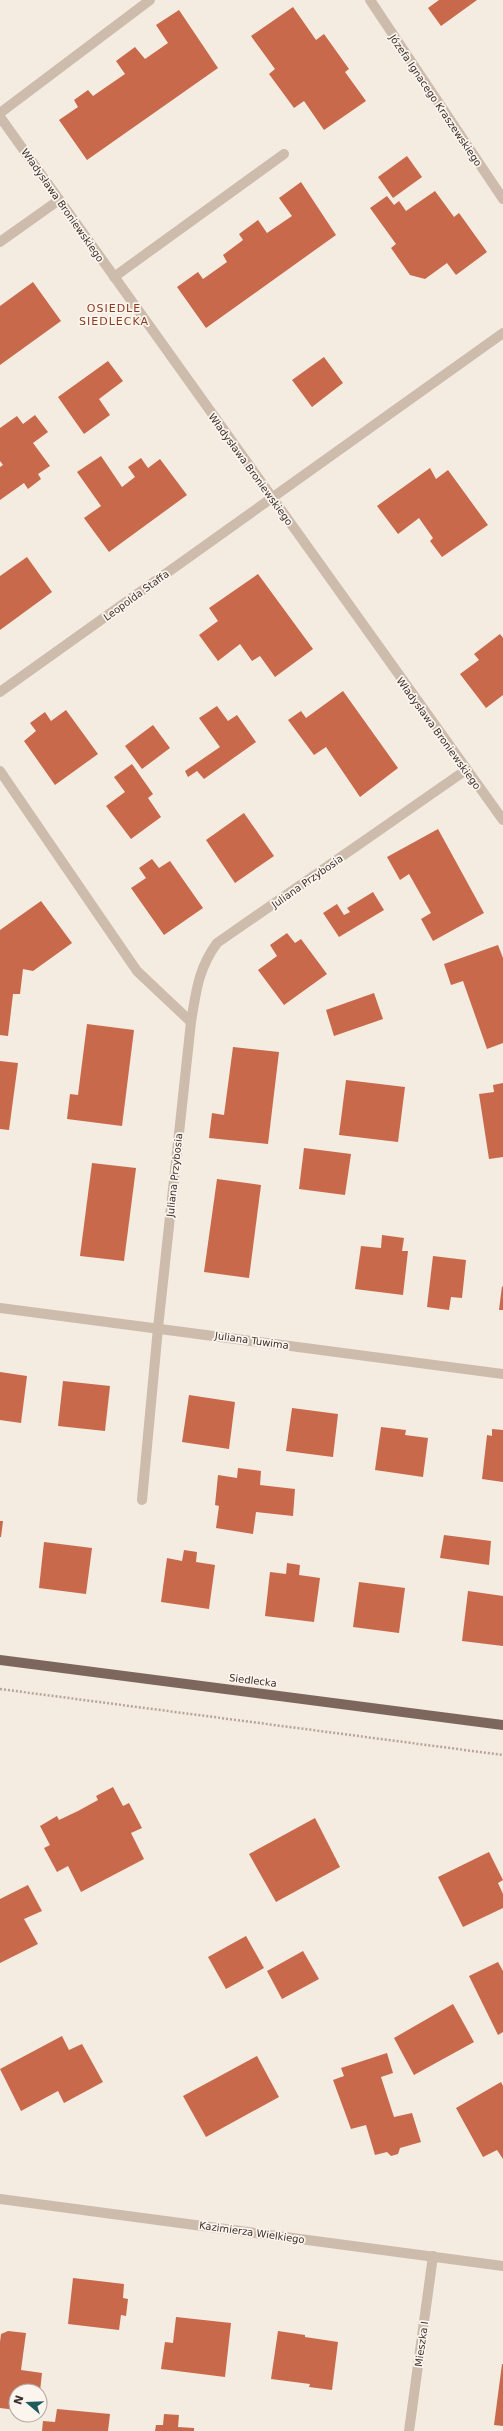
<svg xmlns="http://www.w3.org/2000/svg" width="503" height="2431" font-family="'DejaVu Sans',sans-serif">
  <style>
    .building { fill: #c8694b }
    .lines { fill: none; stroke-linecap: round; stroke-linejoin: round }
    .path { stroke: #b9a596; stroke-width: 2.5; stroke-dasharray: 2 2; stroke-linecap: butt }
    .lane { stroke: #cdbbac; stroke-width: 10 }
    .street { stroke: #cdbbac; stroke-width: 10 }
    .primary { stroke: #7d675c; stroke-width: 10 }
    .labels { text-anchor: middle; stroke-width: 3.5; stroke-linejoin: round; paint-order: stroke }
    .street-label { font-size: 10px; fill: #3b302b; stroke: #fbf5ee }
    .neighbourhood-label { font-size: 11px; letter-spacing: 1px; fill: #8c3b22; stroke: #fbf5ee }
  </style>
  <rect width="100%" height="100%" fill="#f4ebe1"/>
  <g class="building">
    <path d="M439,0h38l-36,26 -13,-18z"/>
    <path d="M293,7l23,33 8,-6 25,35 -4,3 21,29 -42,29 -20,-29 -10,7 -25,-34 6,-5 -24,-33z"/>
    <path d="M179,10l39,58 -131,92 -28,-40 19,-13 -4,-7 14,-10 5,6 32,-22 -9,-13 19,-14 10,12 23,-16 -12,-18z"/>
    <path d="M407,156l15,21 -29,21 -15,-21z"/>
    <path d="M301,182l35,53 -130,93 -29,-41 21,-15 5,7 24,-17 -4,-7 20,-15 -4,-6 19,-14 9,13 25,-17 -13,-18z"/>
    <path d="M435,191l19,26 5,-4 28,39 -31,23 -9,-12 -22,16 -15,-4 -19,-27 5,-4 -26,-36 17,-12 7,9 5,-4 7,10z"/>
    <path d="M33,282l28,39 -61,44v-59z"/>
    <path d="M324,357l19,26 -31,24 -20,-27z"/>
    <path d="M108,361l15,20 -24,18 11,16 -26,19 -26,-37z"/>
    <path d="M35,415l13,17 -15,11 17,23 -12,8 3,5 -13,10 -4,-6 -24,17v-33l3,-2 -3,-4v-33l17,-12 6,8z"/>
    <path d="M101,456l21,31 13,-10 -7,-10 13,-9 7,10 12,-9 27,36 -78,57 -25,-34 17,-12 -24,-34z"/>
    <path d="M430,468l6,11 12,-9 40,55 -46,32 -12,-16 3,-3 -14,-20 -21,16 -21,-28z"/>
    <path d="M27,557l25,35 -52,38v-54z"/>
    <path d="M258,574l55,75 -38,28 -15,-21 -8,5 -12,-17 -22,17 -19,-26 19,-14 -9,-13z"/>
    <path d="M500,634l3,4v57l-17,13 -26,-34 19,-14 -5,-6z"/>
    <path d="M343,691l55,77 -38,29 -34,-50 -12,8 -26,-35 13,-9 5,7z"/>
    <path d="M217,706l11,15 9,-6 19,27 -52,37 -7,-8 -9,6 -3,-6 35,-24 -21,-29z"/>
    <path d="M66,710l32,44 -43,31 -31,-44 12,-10 -6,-8 15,-11 6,9z"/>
    <path d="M153,725l17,23 -28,21 -17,-23z"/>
    <path d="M132,764l21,30 -5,4 13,19 -30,22 -25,-33 19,-14 -11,-15z"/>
    <path d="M244,813l30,43 -39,27 -29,-43z"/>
    <path d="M438,829l46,84 -51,28 -12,-22 10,-6 -22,-39 -9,6 -13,-23z"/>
    <path d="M152,859l7,9 11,-7 33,47 -39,27 -33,-47 15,-10 -7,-10z"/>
    <path d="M373,892l11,18 -45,27 -16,-24 14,-9 7,11 6,-3 -3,-4z"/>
    <path d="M41,901l31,42 -39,28 -10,-2 -3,25h-7l-5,42 -8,-1v-105z"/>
    <path d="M287,933l8,10 6,-4 26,35 -43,31 -26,-35 19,-14 -7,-11z"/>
    <path d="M498,945l5,13v85l-16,6 -24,-68 -12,4 -7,-21z"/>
    <path d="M374,993l9,26 -49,17 -8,-26z"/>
    <path d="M87,1024l47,6 -12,96 -55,-7 3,-25 8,1z"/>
    <path d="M233,1047l46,5 -11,92 -59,-6 3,-25 12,2z"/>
    <path d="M0,1061l18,2 -9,67 -9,-1z"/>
    <path d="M346,1080l59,7 -7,55 -59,-7z"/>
    <path d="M503,1083v74l-14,2 -10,-65 15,-2 -1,-7z"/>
    <path d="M304,1148l47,6 -6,41 -46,-6z"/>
    <path d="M92,1163l44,5 -12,93 -44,-5z"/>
    <path d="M217,1179l44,6 -12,93 -45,-6z"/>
    <path d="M382,1235l22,3 -2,13h6l-5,44 -48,-6 6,-43 20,2z"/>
    <path d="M433,1256l33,4 -4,38 -11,-1 -2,13 -22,-3z"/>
    <path d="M502,1286l1,1v23h-4z"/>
    <path d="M0,1372l27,4 -6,47 -21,-3z"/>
    <path d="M63,1381l47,5 -5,45 -47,-5z"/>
    <path d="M189,1395l46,7 -6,47 -47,-7z"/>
    <path d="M292,1408l46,6 -5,43 -47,-6z"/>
    <path d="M381,1427l25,3 -1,5 23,3 -5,39 -48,-7z"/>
    <path d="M492,1429l11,1v52l-21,-3 5,-44 5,1z"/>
    <path d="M238,1468l23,3 -1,14 35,4 -2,27 -37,-4 -3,22 -37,-6 3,-22 -4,-1 3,-30 19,3z"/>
    <path d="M0,1521h3l-2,16h-1z"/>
    <path d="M444,1535l47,6 -2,24 -49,-7z"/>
    <path d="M44,1542l48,6 -6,46 -47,-6z"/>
    <path d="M184,1550l13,2 -1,10 19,3 -6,44 -48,-7 6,-44 15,3z"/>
    <path d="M287,1563l13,2 -1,10 21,3 -6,44 -49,-6 5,-44 16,2z"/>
    <path d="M359,1582l46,6 -6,45 -46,-6z"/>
    <path d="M468,1591l35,5v50l-41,-5z"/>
    <path d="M113,1787l10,19 6,-3 13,25 -11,5 13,26 -63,33 -13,-26 -11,6 -13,-24 6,-3 -10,-19 17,-10 2,4 19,-9 20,-11 -2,-4z"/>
    <path d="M315,1818l25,49 -64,35 -27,-48z"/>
    <path d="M489,1852l14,28 -5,3 5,11v14l-40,19 -25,-50z"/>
    <path d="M28,1885l14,26 -18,8 14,25 -38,19v-64z"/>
    <path d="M246,1936l18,32 -38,21 -18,-32z"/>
    <path d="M303,1951l16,28 -37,20 -15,-28z"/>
    <path d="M498,1962l5,9v61l-5,3 -29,-59z"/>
    <path d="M453,2004l21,38 -60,33 -20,-37z"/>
    <path d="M62,2036l7,14 13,-6 21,38 -39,21 -6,-12 -37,20 -21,-42z"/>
    <path d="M387,2053l6,20 -12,4 13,40 18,-4 9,29 -21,6 -2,6 -7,2 -4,-4 -12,3 -9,-30 -15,4 -18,-49 11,-4 -3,-8z"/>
    <path d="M257,2056l22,41 -73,40 -23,-41z"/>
    <path d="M501,2082l2,4v73l-6,-9 -14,7 -27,-49z"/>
    <path d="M73,2278l51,6 -1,14 5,1 -2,17 -5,-1 -2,15 -51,-6z"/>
    <path d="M176,2317l55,6 -6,54 -64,-8 4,-27 8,1z"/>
    <path d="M8,2331l18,2 -5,37 21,3 -2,18h-24v19l-16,-2v-66l1,-8z"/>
    <path d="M278,2331l27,4v2l33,5 -6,48 -23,-3 1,-3 -39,-5z"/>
    <path d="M502,2364h1v62l-9,-1z"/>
    <path d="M57,2409l53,5 -2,17h-66l1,-10 12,1z"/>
    <path d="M164,2414l15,1 -1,12 16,1v3h-39l1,-6h7z"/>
  </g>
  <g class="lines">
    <path class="path" d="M0,1689l503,66"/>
    <g class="lane">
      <path d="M0,113l150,-113"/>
      <path d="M114,277l170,-123"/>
      <path d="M142,1500l16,-172"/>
    </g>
    <g class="street">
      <path d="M370,0l133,199"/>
      <path d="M0,117l503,703"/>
      <path d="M0,242l59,-42"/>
      <path d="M0,692l503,-359"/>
      <path d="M0,771l137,200 54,51 -33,306"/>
      <path d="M191,1022c5,-30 7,-53 26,-79l249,-173"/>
      <path d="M0,1308l503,66"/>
      <path d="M0,2199l503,67"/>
      <path d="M409,2431l24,-175"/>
    </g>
    <path class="primary" d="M0,1660l503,65"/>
  </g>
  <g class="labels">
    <g class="street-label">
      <text transform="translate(436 100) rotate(56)" y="4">Józefa Ignacego Kraszewskiego</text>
      <text transform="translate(63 205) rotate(55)" y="4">Władysława Broniewskiego</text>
      <text transform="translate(251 469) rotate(54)" y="4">Władysława Broniewskiego</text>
      <text transform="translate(136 595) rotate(-36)" y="4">Leopolda Staffa</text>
      <text transform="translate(439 733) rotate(54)" y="4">Władysława Broniewskiego</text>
      <text transform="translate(307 881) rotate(-35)" y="4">Juliana Przybosia</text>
      <text transform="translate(174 1175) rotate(-84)" y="4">Juliana Przybosia</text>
      <text transform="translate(252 1340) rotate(8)" y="4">Juliana Tuwima</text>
      <text transform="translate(253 1680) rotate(7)" y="4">Siedlecka</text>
      <text transform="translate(252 2232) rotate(8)" y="4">Kazimierza Wielkiego</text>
      <text transform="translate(421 2344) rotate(-82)" y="4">Mieszka I</text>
    </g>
    <g class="neighbourhood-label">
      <text x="114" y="312">OSIEDLE<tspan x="114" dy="13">SIEDLECKA</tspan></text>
    </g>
  </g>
  <g transform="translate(28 2403) rotate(289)"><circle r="19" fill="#fbf5ee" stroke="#aea6a0"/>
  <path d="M0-3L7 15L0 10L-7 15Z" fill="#1f5a5e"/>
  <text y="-6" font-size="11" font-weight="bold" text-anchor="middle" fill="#3b302b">N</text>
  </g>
</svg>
